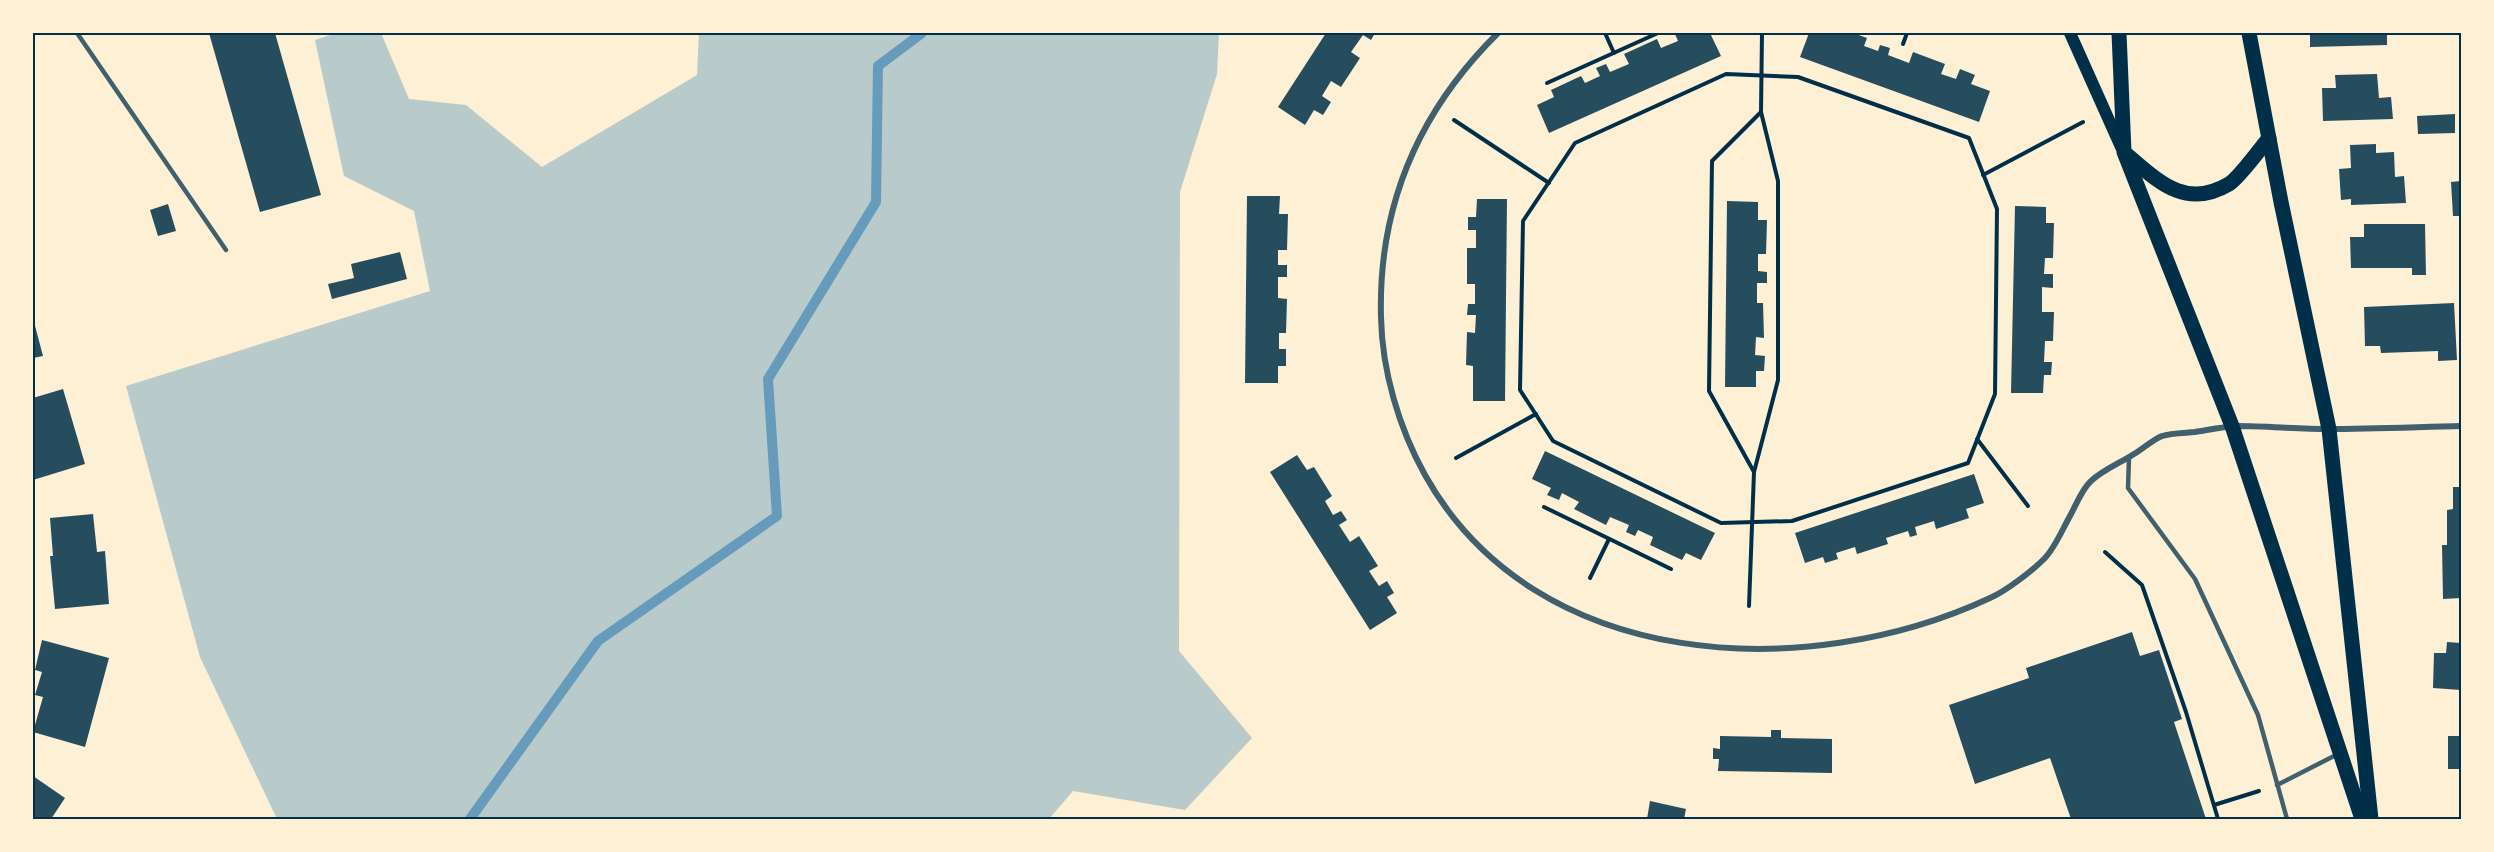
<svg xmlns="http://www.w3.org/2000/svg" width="2494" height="852" font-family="'Noto Serif',serif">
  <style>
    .green { fill: #b9caca }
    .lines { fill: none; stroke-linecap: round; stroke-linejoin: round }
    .stream { stroke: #669bbc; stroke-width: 10 }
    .building { fill: #264d5e }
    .path { stroke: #003049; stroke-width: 4 }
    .service { stroke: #3f606c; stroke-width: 4.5 }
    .minor { stroke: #3f606c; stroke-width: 6 }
    .secondary { stroke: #003049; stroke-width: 12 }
    .primary { stroke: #003049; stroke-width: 15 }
    .neatline { fill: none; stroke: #003049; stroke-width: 2 }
  </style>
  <rect width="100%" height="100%" fill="#fdf0d5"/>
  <path class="green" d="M336,33h45l28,66 57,6 76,62 155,-92 2,-42h520l-2,41 -37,118 -1,459 73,87 -67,72 -112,-19 -24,28h-772l-77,-162 -74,-271 304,-95 -16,-80 -70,-35 -29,-136z"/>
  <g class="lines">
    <path class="stream" d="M470,819l128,-178 179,-125 -9,-137 108,-177 2,-136 44,-33"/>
  </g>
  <g class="building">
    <path d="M209,33h66l46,162 -61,17z"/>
    <path d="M1326,33h49l-4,7 -8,-5 -12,17 9,6 -19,29 -10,-6 -9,15 9,6 -8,13 -9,-5 -9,15 -27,-18z"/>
    <path d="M1677,33h33l11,23 -172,77 -12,-28 17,-8 -3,-7 30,-14 4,7 15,-7 -4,-8 10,-4 4,8 19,-8 -5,-10 33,-15 4,9 17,-7 -3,-7z"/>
    <path d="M1809,33h44l14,5 -3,8 14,5 2,-6 10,3 -2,7 21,8 4,-11 32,12 -4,10 15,5 4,-10 15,6 -4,9 19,7 -11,31 -179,-65z"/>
    <path d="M2310,33h77v12l-77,2z"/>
    <path d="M2377,74l2,24 12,-1 2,22 -70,2 -1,-33h14l-1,-13z"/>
    <path d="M2455,114v19l-37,1 -1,-18z"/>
    <path d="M2376,144v9l18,-1 1,25 9,-1 2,27 -55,2v-6l-10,1 -2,-31 12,-1 -1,-23z"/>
    <path d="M2461,181v35h-8l-2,-34z"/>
    <path d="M1247,196h33l-1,18h9l-1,36h-9v15h9v12h-9v21l9,1 -1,34h-7v16h7v17h-8v17h-33z"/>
    <path d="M1477,199h30l-2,202h-32v-35l-7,-1 1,-33 8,1 1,-18h-9l1,-11h7v-20h-8v-36h9v-18h-8v-13h8z"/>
    <path d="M1727,201l31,1v18h9l-1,34h-8v17l9,1v11h-10v20h6l1,35 -8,-1 -1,18 10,1 -1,15h-8v16h-31z"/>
    <path d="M168,204l8,27 -18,5 -8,-26z"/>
    <path d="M2015,206l31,1v16h8l-1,35h-8l-1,16h9v14l-11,-1v25h12l-1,29h-8l-1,21h8l-1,13h-7l-1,18h-32z"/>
    <path d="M2364,224h61l1,51h-14v-7h-61l-1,-31h14z"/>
    <path d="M400,252l7,27 -75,20 -4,-15 26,-6 -3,-14z"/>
    <path d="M2454,303l3,57 -19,1v-10l-57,2 -1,-7h-15l-1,-39z"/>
    <path d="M34,322l9,34 -10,2v-35z"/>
    <path d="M63,389l22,75 -52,16v-82z"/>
    <path d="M1545,451l170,82 -14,27 -15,-7 -4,7 -32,-15 3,-8 -15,-7 -3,6 -9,-4 3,-7 -19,-8 -4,8 -32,-16 5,-7 -17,-9 -3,7 -12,-5 4,-7 -19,-9z"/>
    <path d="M1297,455l10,15 7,-3 18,29 -7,5 8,14 8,-4 6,9 -8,5 11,17 9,-6 19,30 -9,5 10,15 8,-5 7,12 -7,4 10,16 -27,17 -100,-158z"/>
    <path d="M1974,474l10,29 -18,6 3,9 -33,11 -2,-8 -19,6 2,8 -7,2 -2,-6 -22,7 2,6 -31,10 -2,-7 -19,6 2,6 -13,4 -2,-6 -18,6 -10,-30z"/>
    <path d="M2453,487h8v111l-18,1 -1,-54h5v-35l6,-1z"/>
    <path d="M93,514l4,38 8,-1 4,53 -54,5 -5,-53h3l-3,-38z"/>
    <path d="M2132,632l8,24 19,-6 23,69 -8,3 32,97h-135l-21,-61 -75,26 -26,-79 80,-27 -3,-10z"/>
    <path d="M42,640l67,18 -24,89 -52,-15 10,-35 -8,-2 7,-23 -7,-2z"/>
    <path d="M2447,642l14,1v47l-28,-2 1,-35h12z"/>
    <path d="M1771,730h10v8l51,1v34l-114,-2 1,-12h-6v-11l7,1v-13l51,1z"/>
    <rect x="2448" y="736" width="13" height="33"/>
    <path d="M33,776l32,22 -14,21h-18z"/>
    <path d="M1650,801l36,8 -2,10h-37z"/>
  </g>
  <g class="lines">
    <g class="path">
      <path d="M1605,33l9,20"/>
      <path d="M1903,44l4,-11"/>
      <path d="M1726,74l72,3 171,61 28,71 -2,185 -27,69 -176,58 -71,2 -168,-82 -33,-51 3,-169 52,-78z"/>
      <path d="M1547,83l111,-50"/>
      <path d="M1454,120l95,63"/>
      <path d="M1983,175l100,-53"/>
      <path d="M1977,439l51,67"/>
      <path d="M1456,458l80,-44"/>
      <path d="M1754,472l-45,-81 3,-230 49,-49"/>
      <path d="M1544,507l127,62"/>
      <path d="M2105,552l37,33 44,127 32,107"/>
      <path d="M1590,578l19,-39"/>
      <path d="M1749,606l5,-134 24,-92v-199l-17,-69 1,-79"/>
      <path d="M2214,805l45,-14"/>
    </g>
    <g class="service">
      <path d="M77,33l149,217"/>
      <path d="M2129,457l-1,31 67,91 63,136 29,104"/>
      <path d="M2277,785l61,-31"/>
    </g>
    <path class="minor" d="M1498,33c-79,78 -120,172 -117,284 1,54 18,111 44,158 110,197 381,209 565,123 16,-7 42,-27 54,-39 11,-11 18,-29 26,-43 6,-11 12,-27 21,-35 12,-11 29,-18 43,-27 9,-5 18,-14 28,-18 9,-3 23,-3 33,-4 13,-2 27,-5 41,-6 31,0 61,3 92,3 44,0 89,-2 133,-3"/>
    <path class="secondary" d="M2070,33l51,114"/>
    <g class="primary">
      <path d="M2119,33l5,119 108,274 130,393"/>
      <path d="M2249,33l32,169 48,227 42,390"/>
      <path d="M2126,154c32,27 59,56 103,30 10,-6 31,-35 40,-46"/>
    </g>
  </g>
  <rect width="2494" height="852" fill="none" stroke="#fdf0d5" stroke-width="69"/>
  <rect x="34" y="34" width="2426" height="784" class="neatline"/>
</svg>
